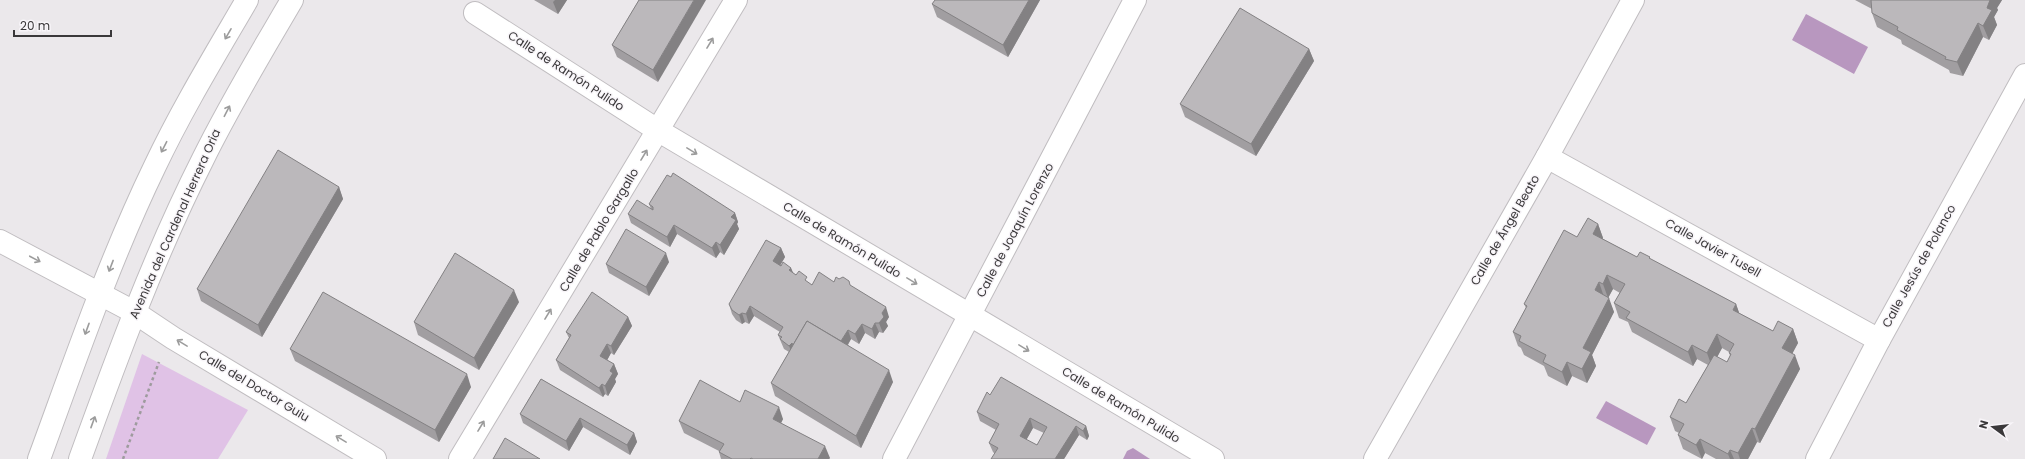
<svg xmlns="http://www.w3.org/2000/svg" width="2025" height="459" font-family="Poppins,sans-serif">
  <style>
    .green { fill: #e0c2e6 }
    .water { fill: #b897bf }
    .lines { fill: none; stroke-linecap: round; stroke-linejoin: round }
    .minor-casing { stroke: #c0bdc0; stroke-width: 24 }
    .secondary-casing { stroke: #c0bdc0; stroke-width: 24 }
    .path { stroke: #9e9b9e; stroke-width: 2.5; stroke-dasharray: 3 3; stroke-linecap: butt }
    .minor { stroke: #fff; stroke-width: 22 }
    .secondary { stroke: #fff; stroke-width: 22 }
    .wall { fill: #a19ea1; fill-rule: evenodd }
    .shaded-wall { fill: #838183 }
    .building { fill: #bbb8bb; stroke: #838183; fill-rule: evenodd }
    .oneway { stroke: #9c9c9c }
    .labels { text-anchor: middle; stroke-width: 3; stroke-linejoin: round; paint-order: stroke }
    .street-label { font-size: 12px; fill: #3a383a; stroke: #f8f5f9 }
  </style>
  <rect width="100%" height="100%" fill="#ebe8eb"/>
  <path class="green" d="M142,354l106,56 -30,49h-112z"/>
  <g class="water">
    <path d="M1806,14l62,33 -14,27 -62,-34z"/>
    <path d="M1606,401l50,27 -9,17 -51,-27z"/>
    <path d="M1133,448l17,11h-27l4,-8z"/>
  </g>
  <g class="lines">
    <defs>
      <g id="minor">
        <path d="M475,13l184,118 554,328"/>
        <path d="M1547,157l332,183"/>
        <path d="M0,241l134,71 39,26 202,121"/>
        <path d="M460,459l276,-459"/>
        <path d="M894,459l241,-459"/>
        <path d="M1375,459l172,-302 86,-157"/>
        <path d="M1817,459l62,-119 146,-265"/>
      </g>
      <g id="secondary">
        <path d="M39,459c36,-98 70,-198 116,-293 27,-57 60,-111 92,-166"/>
        <path d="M80,459c37,-102 74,-203 123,-300 27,-55 58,-106 89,-159"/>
      </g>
    </defs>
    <use href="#minor" class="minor-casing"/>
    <use href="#secondary" class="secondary-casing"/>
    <path class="path" d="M123,459l36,-97"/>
    <use href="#minor" class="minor"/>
    <use href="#secondary" class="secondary"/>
  </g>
  <g class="wall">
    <path d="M534,0h33l-9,14z"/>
    <path d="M639,0l19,82 -41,-25 -5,-12z"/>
    <path d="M935,0h105l-32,57 -71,-40 -5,-13z"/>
    <path d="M1855,0h147l-5,8 1,2 -4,7 3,8 -8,15 -6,-3 -20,39 -13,-3 -1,-3 -47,-26 -1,-4 -24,-13 -5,-14v-4z"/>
    <path d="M1309,49l5,12 -58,95 -71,-39 -5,-13z"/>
    <path d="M339,187l4,12 -81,138 -61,-36 -4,-12z"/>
    <path d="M649,204l86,9 3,9 -1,2 2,5 -15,26 -4,-3 -4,6 -39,-24 -7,13 -39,-24 -3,-9 23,-5z"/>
    <path d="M1598,224l5,14v1l34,18h13v2l86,45 3,9 34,18 20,-2 5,14 -6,10 8,16 -40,74 -3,-1 -9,17h-32l-11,-6 -3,6 -19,-10 -5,-14 1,-2 -4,-2 -5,-14 16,-14 22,-38 -11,-6 -4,7 -61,-34 -4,-10 -9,-4 -5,-15 6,-10 -7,-4 -5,9 6,14 -22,43 4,11 -9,17 -15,-7 -5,10 -19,-10 -4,-10 -20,-11 -3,-7 -3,-2 -5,-14 13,-24 -2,-4 53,-67zM1722,348l7,4 1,4 -3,6 -10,-5z"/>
    <path d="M781,248l4,9 -5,8 11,3 2,5 19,12 22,-3 17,4 38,31 -3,5 2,4 -5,7 -4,-1 -4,7 -10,-6 -6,11 -8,-5 -3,6 45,37 -32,66 -86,-52 -4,-13 18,-31 -5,-3 -6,-14 2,-3 -26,-16 -5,8 -4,-2 -3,2 -6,-4 -4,-6 -3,-10z"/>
    <path d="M669,262l-20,34 -40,-23 -3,-9z"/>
    <path d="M519,302l-40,68 -61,-35 -4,-13z"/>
    <path d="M628,317l4,9 -18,29 -3,-2 -4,7 7,4 4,10 -3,5 1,3 -8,14 -3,-2 -2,3 -43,-27 -4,-10 13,-22 -3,-6z"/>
    <path d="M290,349l181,38 -32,55 -144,-81z"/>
    <path d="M541,379l93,54 3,9 -7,13 -47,-28 -14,24 -46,-28 -3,-9z"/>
    <path d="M990,395l96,31 3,10 -2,4 -8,-5 -15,24 -70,-6 -1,-1 -4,-9 7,-13 -16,-9 -3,-9zM1033,428l11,5 -7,12 -11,-5z"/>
    <path d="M740,402l43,17 -2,4 49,35 -1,1h-108l-2,-7v-1l-35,-18 -5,-12z"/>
  </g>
  <g class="shaded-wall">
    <path d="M555,0h12l-9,14 -5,-12z"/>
    <path d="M694,0h12l-48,82 -5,-12z"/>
    <path d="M1029,0h11l-32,57 -5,-12z"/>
    <path d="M1990,0h12l-5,8 1,2 -4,7 3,8 -8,15 -6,-14 4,-18z"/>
    <path d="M1978,23l5,14 -20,39 -6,-14z"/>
    <path d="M1309,49l5,12 -58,95 -5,-12z"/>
    <path d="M339,187l4,12 -81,138 -4,-12z"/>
    <path d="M735,213l3,9 -1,2 2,5 -15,26 -4,-10 11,-28z"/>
    <path d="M1598,224l5,14 -5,10 -5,-14z"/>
    <path d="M674,225l3,9 -7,13 -3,-10z"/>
    <path d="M716,242l4,10 -4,6 -4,-10z"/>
    <path d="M781,248l4,9 -8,14 -4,-10z"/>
    <path d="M666,253l3,9 -20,34 -3,-9z"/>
    <path d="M791,268l4,9 -6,-7z"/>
    <path d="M1607,275l6,14 -5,9 -5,-14z"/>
    <path d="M1599,282l5,15 -9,-7z"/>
    <path d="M514,290l5,12 -40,68 -5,-12z"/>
    <path d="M1609,298l5,14 -22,43 4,11 -9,17 -5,-14 1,-21z"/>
    <path d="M1736,304l5,14 -8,-8z"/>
    <path d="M750,306l4,10 -5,8 -3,-10z"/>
    <path d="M886,307l3,10 -3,5 2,4 -5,7 -4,-10 3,-10z"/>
    <path d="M742,313l3,9 -3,2 -3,-9z"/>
    <path d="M628,317l4,9 -18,29 -3,-9z"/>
    <path d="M875,323l4,9 -4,7 -3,-10z"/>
    <path d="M862,324l3,9 -6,11 -4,-10z"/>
    <path d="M1793,329l5,14 -10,19 -6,-14z"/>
    <path d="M848,330l3,9 -8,13 -3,-9z"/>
    <path d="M1717,334l5,14 -10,19 -5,-14z"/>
    <path d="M792,343l3,10 -2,2 -4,-9z"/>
    <path d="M607,344l4,9 -7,13 -4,-10z"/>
    <path d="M1692,345l5,14 -4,7 -5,-14z"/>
    <path d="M1795,355l5,14 -40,74 -5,-14z"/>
    <path d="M1567,362l5,14 -5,10 -5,-14z"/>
    <path d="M614,364l4,10 -3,5 1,3 -8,14 -3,-10 5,-15z"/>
    <path d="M889,370l4,12 -32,66 -5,-12z"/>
    <path d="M467,374l4,13 -32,55 -4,-12z"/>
    <path d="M602,384l3,10 -2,3 -4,-9z"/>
    <path d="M779,407l4,12 -6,12 -4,-12z"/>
    <path d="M580,418l3,9 -14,24 -3,-10z"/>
    <path d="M1030,418l3,10 -10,18 -3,-10z"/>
    <path d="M1076,426l3,9 -15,24h-9z"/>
    <path d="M1086,426l3,10 -2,4 -4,-9z"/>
    <path d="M1752,428l5,14 -9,17h-8l-2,-6z"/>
    <path d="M634,433l3,9 -7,13 -3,-10z"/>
    <path d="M1700,439l5,14 -3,6 -6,-14z"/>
    <path d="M825,446l5,12 -1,1h-11z"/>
    <path d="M1730,450l4,9h-4l-2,-5z"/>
  </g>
  <g class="building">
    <path d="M639,0h55l-41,70 -41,-25z"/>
    <path d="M935,0h94l-26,45 -71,-41z"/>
    <path d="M1871,0h119l-3,8 5,2 -9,16 -5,-3 -21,39 -12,-3 1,-2 -49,-27 1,-3 -26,-14z"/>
    <path d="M1240,8l69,41 -58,95 -71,-40z"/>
    <path d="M278,150l61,37 -81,138 -61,-36z"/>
    <path d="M673,173l62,40 -4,4 5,3 -16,25 -4,-3 -4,6 -38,-23 -7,12 -39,-23 9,-14 16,10v-3l-4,-3 18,-29 4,2z"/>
    <path d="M1588,218l10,6 -5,10 44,23 3,-5 10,5 -1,1 87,46 -3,6 40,21 5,-10 15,8 -11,19 13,7 -40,74 -3,-1 -14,25 -8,-3 -2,4 -28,-15 -4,6 -18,-10 6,-11 -14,-7 9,-18 7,4 28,-48 13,7 4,-8 -2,-1 5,-9 -17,-10 -10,19 -15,-8 -4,7 -62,-34 4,-6 -16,-9 11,-19 -18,-9 -4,9 -4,-2 -4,8 14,8 -26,50 8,4 -9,17 -15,-7 -5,10 -19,-10 3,-7 -27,-14 2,-5 -8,-4 14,-26 -3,-2 40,-74 13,7z"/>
    <path d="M626,229l40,24 -20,34 -40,-23z"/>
    <path d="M766,240l15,8 -8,13 8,5 2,-4 8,6 -2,2 7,5 3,-4 8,6 -2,3 7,5 7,-13 15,10 2,-5 3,2 4,-2 6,4 1,4 36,22 -4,6 2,4 -5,6h-4l-3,6 -10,-5 -7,10 -7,-4 -7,11 -34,-20 -14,24 -1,-2 -3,3 -9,-7 2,-2 -4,-2 5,-8 -33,-21 -4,8 -4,-1 -3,2 -7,-5 -3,-6z"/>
    <path d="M455,253l59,37 -40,68 -60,-36z"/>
    <path d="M323,292l144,82 -32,56 -145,-81z"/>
    <path d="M592,292l36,25 -17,29 -4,-2 -7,12 14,8 -4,7 3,2 -8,13 -3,-2 -3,4 -43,-28 15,-25 -5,-3z"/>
    <path d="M807,321l82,49 -33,66 -85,-53z"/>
    <path d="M1001,377l85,49 -3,5 -7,-5 -21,33h-64l7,-11 -9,-5 10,-19 -22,-12 10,-20 3,3zM1030,418l17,9 -10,18 -17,-9z"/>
    <path d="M541,379l93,54 -7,12 -47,-27 -14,23 -46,-27z"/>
    <path d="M700,380l40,22 5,-12 34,17 -6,12 52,27 -7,13h-65l-2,-1 -1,1h-18l-13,-7 5,-8 -45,-23z"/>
    <path d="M505,438l35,21h-47z"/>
  </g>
  <defs><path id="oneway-shaft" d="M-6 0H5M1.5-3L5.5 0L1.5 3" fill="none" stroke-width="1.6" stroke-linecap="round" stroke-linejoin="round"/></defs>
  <g class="oneway">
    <use href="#oneway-shaft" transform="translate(228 34) rotate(120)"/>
    <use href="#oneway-shaft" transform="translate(710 43) rotate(-59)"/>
    <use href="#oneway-shaft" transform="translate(227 111) rotate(-63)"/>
    <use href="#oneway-shaft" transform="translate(164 147) rotate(117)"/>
    <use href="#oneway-shaft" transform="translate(692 151) rotate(31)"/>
    <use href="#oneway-shaft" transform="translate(644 155) rotate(-59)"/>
    <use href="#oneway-shaft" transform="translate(35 259) rotate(28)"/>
    <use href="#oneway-shaft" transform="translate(111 266) rotate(111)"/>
    <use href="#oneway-shaft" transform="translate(912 281) rotate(31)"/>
    <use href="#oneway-shaft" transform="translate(548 314) rotate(-59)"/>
    <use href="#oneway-shaft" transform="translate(87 329) rotate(110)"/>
    <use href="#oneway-shaft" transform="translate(182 343) rotate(-149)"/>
    <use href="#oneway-shaft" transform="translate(1024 348) rotate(31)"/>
    <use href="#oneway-shaft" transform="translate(93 422) rotate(-70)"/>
    <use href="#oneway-shaft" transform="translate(481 426) rotate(-59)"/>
    <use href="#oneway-shaft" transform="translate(341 439) rotate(-149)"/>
  </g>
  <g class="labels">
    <g class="street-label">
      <text transform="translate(566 71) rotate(33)" y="4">Calle de Ramón Pulido</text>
      <text transform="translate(175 224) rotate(-66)" y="4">Avenida del Cardenal Herrera Oria</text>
      <text transform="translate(599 230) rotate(-59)" y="4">Calle de Pablo Gargallo</text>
      <text transform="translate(1015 230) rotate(-62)" y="4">Calle de Joaquín Lorenzo</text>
      <text transform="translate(1505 230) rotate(-60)" y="4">Calle de Ángel Beato</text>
      <text transform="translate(842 240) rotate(31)" y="4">Calle de Ramón Pulido</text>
      <text transform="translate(1713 248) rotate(29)" y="4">Calle Javier Tusell</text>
      <text transform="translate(1919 266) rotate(-61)" y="4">Calle Jesús de Polanco</text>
      <text transform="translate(254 386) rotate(31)" y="4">Calle del Doctor Guiu</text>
      <text transform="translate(1121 405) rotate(31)" y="4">Calle de Ramón Pulido</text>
    </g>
  </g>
  <g transform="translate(1993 427) rotate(285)" stroke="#f8f5f9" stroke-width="3" paint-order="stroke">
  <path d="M0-3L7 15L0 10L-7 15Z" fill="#3a383a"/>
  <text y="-6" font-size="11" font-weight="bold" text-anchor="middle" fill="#3a383a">N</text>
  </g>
  <path d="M14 30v6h97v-6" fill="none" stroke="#3a383a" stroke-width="2"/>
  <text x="20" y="30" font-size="12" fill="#3a383a" stroke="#f8f5f9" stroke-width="3" paint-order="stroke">20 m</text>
</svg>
